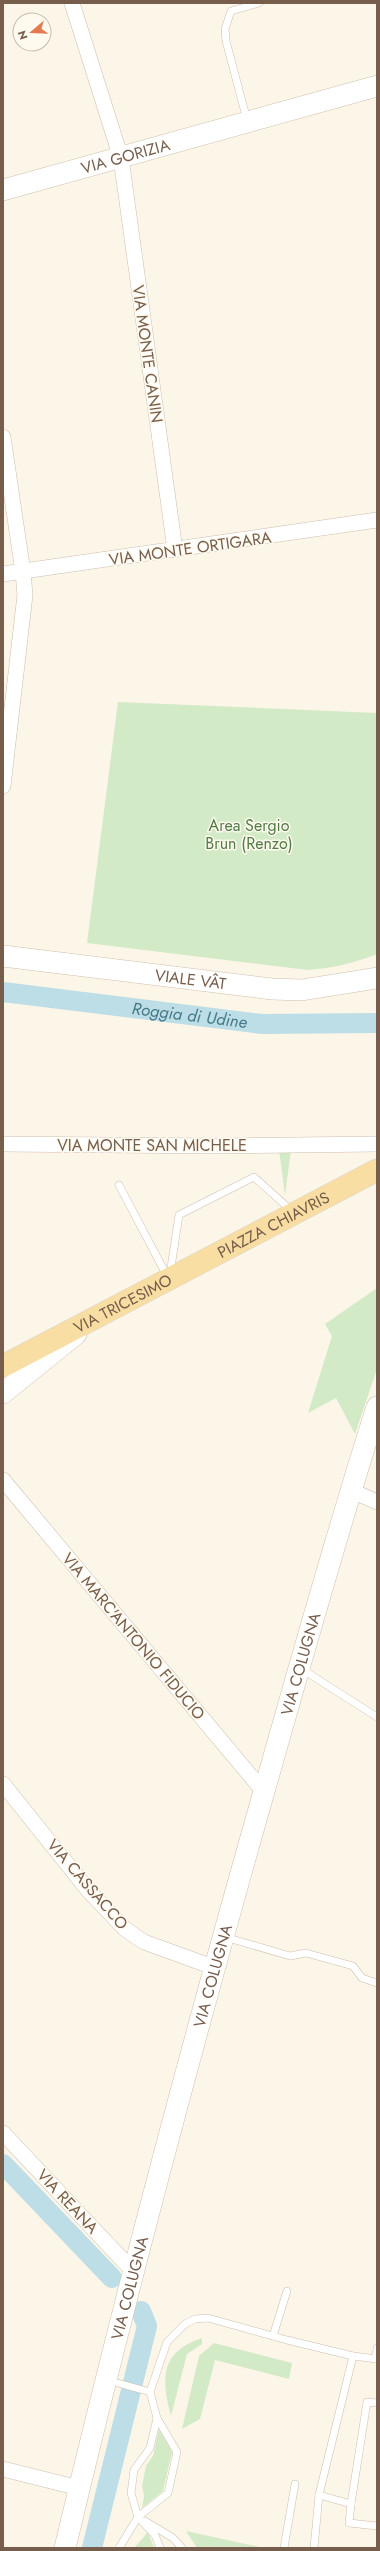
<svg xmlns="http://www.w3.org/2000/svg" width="380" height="2551" font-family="Jost,sans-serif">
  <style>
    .green { fill: #d3eac7 }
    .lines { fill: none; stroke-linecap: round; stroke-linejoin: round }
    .canal { stroke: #bddee6; stroke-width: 20 }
    .lane-casing { stroke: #cebeae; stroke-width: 8 }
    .street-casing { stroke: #cebeae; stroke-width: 16 }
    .secondary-casing { stroke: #d1bfac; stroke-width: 22 }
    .primary-casing { stroke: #dcd5d0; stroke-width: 23 }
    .lane { stroke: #fff; stroke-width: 7 }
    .street { stroke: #fff; stroke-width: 15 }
    .secondary { stroke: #fff; stroke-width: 21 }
    .primary { stroke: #f9dea3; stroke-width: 22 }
    .labels { text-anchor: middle; stroke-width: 3; stroke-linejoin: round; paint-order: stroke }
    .street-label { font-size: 16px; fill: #775e4c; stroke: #fffaef }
    .park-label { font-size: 16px; fill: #527c44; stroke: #fffaef }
    .water-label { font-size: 17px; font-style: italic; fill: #467a8a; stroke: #fffaef }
  </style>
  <rect width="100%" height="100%" fill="#fcf6e9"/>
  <g class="green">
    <path d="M118,702l259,11v241c-23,9 -44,14 -69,16l-221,-27z"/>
    <path d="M279,1150h12l-6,45z"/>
    <path d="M377,1288v81l-22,65 -19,-36 -28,15 24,-77 -7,-12z"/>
    <path d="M202,2338v6l-15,10 -16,62c-10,-38 -11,-64 31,-78z"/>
    <path d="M214,2343l78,20 -3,16 -74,-19 -15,59 -18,10 17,-73z"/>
    <path d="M159,2429l13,23 -9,39 -21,17 2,-12 -2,-10 4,-20 7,-10z"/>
    <path d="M186,2531l78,17h-67z"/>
    <path d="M148,2532l6,16h-20z"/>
  </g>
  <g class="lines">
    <g class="canal">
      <path id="s1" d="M3,992l259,32 115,-1"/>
      <path d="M3,2164l109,114"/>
      <path d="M92,2548l55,-222 -6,-15"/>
    </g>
    <defs>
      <g id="lane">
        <path d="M247,120l-21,-79 -1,-12 6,-18 28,-8"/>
        <path d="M119,1185l48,91"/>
        <path d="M170,1274l9,-59 75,-38 39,35"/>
        <path d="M300,1668l77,49"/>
        <path d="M225,1937l65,19 16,-3 47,13 9,12 15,5"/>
        <path d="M273,2336l14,-45"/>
        <path d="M376,2359l1,-11"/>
        <path d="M107,2380l43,12 17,-50 18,-18 10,-5 13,-1 79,22 66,16 24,3"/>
        <path d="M150,2392l7,26 -7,30 -16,22 -3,23 7,24 17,18 5,13"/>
        <path d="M319,2495l32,9 16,-102 10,1"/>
        <path d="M351,2504l-2,19 28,3"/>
        <path d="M145,2521l28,17 9,10"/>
        <path d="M119,2548l19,-31 30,-24 9,-41 -20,-34"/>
        <path d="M284,2548l11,-64"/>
        <path d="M314,2548l5,-53 34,-139"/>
      </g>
      <g id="street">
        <path d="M72,3l49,155 54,392"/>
        <path d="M3,437l20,135 2,23 -22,191"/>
        <path d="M3,574l374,-54"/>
        <path d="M3,1144l212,2 162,-2"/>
        <path d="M3,1480l261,312"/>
        <path d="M350,1490l27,12"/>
        <path d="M3,1784l85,106 37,39 19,13 69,25"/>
        <path d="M3,2133l129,137"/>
        <path d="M3,2469l76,19"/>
      </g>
      <g id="secondary">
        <path id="s2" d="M3,190l374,-104"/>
        <path id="s3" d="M3,956l269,33 30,1 75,-12"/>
        <path d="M3,1393l73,-59"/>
        <path id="s4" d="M65,2548c60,-253 127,-503 198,-753 37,-130 73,-260 114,-388"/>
      </g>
      <g id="primary">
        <path id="s5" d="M3,1366l374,-196"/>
      </g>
    </defs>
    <use href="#lane" class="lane-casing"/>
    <use href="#street" class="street-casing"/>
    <use href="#secondary" class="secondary-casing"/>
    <use href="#primary" class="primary-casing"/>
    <use href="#lane" class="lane"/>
    <use href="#street" class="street"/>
    <use href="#secondary" class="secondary"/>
    <use href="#primary" class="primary"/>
  </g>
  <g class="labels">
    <g class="street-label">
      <text dy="6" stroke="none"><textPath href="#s2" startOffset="127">VIA GORIZIA</textPath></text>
      <text transform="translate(148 354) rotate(82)" y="6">VIA MONTE CANIN</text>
      <text transform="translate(190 548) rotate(-8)" y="6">VIA MONTE ORTIGARA</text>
      <text dy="6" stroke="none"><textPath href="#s3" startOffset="189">VIALE VÂT</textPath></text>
      <text x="152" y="1151">VIA MONTE SAN MICHELE</text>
      <text dy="6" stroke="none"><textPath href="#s5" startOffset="305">PIAZZA CHIAVRIS</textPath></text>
      <text dy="6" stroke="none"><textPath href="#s5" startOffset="135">VIA TRICESIMO</textPath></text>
      <text transform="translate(134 1636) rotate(50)" y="6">VIA MARC'ANTONIO FIDUCIO</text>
      <text dy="6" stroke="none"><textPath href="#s4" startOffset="915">VIA COLUGNA</textPath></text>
      <text transform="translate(88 1884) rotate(49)" y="6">VIA CASSACCO</text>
      <text dy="6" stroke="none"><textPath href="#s4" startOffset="591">VIA COLUGNA</textPath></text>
      <text transform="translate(68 2201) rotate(47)" y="6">VIA REANA</text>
      <text dy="6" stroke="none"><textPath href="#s4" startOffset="268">VIA COLUGNA</textPath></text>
    </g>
    <g class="park-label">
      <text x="249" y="831">Area Sergio<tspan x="249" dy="18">Brun (Renzo)</tspan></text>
    </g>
    <g class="water-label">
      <text dy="6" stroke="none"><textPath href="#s1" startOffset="188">Roggia di Udine</textPath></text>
    </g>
  </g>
  <rect width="380" height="2551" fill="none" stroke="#775e4c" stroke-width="8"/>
  <g transform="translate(32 32) rotate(251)"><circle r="19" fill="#fffaef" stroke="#c9bcae"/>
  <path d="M0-3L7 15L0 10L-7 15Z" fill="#e47a50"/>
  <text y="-6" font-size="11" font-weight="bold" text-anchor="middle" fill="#775e4c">N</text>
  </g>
</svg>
